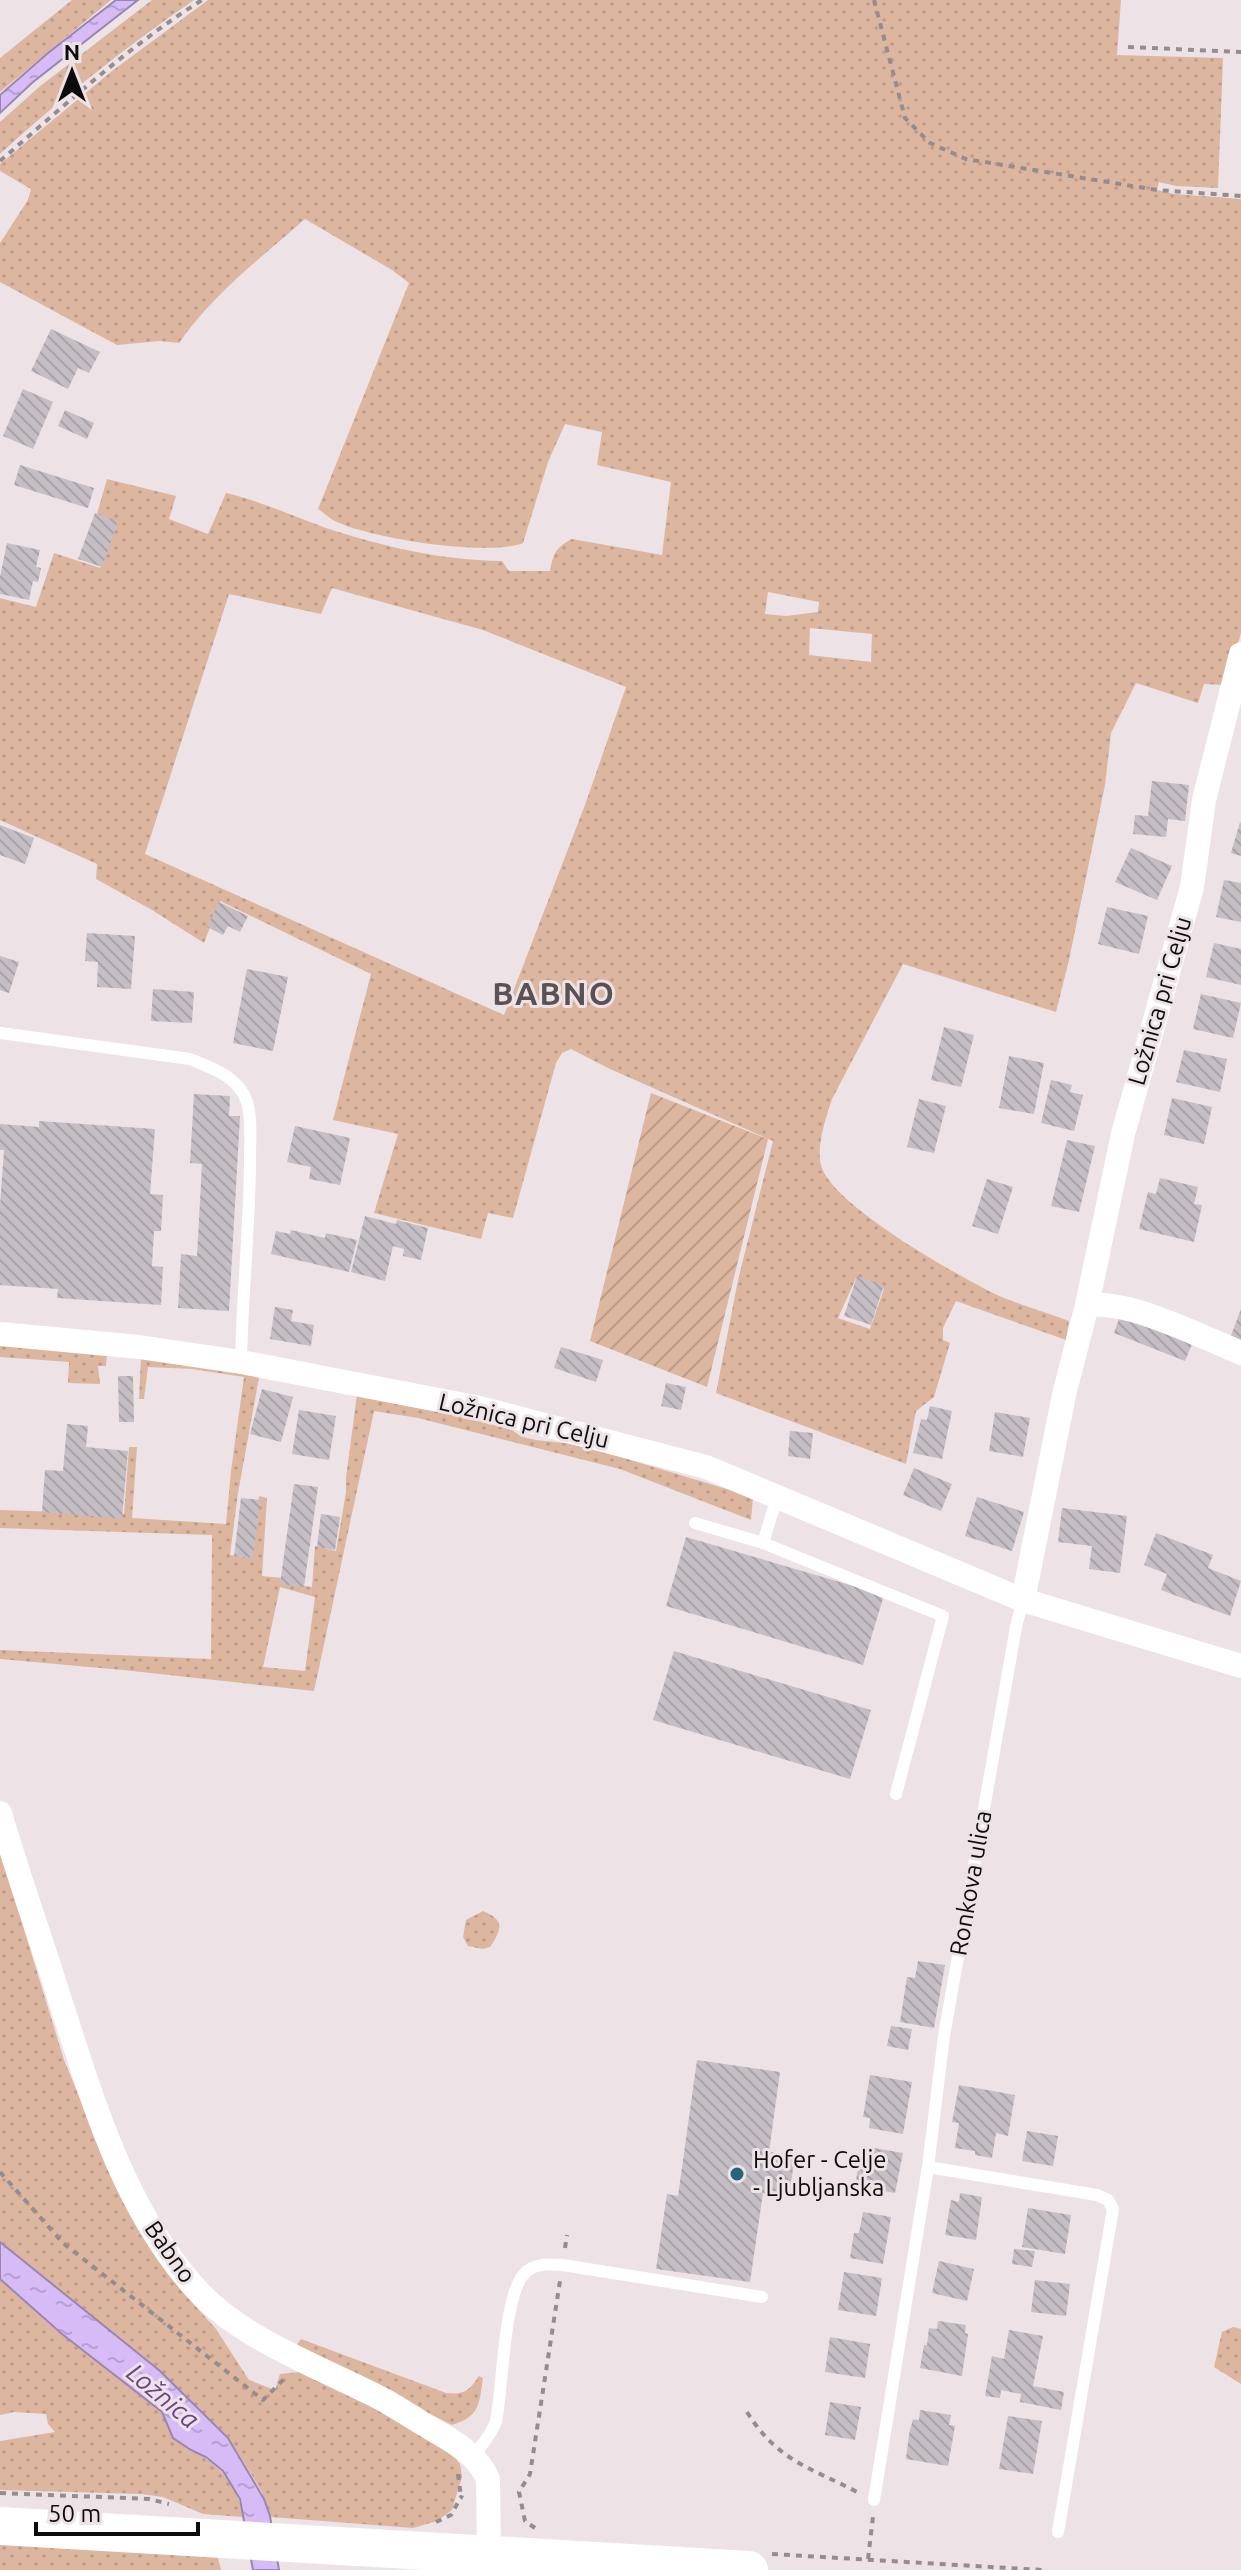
<svg xmlns="http://www.w3.org/2000/svg" width="1241" height="2570" font-family="Ubuntu,sans-serif">
  <style>
    .grass { fill: url(#grass-dots); fill-rule: evenodd }
    .garden { fill: url(#garden-furrows) }
    .water { fill: url(#water-ripples); stroke: #9a86b0; stroke-width: 2 }
    .building { fill: url(#building-back-hatch) }
    .lines { fill: none; stroke-linecap: round; stroke-linejoin: round }
    .path { stroke: #948d8f; stroke-width: 4; stroke-dasharray: 6 6; stroke-linecap: butt }
    .lane { stroke: #fff; stroke-width: 12 }
    .street { stroke: #fff; stroke-width: 24 }
    .primary { stroke: #fff; stroke-width: 38 }
    .poi-dot { fill: #26647a; stroke: #ede2e5; stroke-width: 3 }
    .labels { text-anchor: middle; stroke-width: 6; stroke-linejoin: round; paint-order: stroke }
    .street-label { font-size: 24px; fill: #0e0b0c; stroke: #ede2e5 }
    .poi-label { font-size: 24px; fill: #0e0b0c; stroke: #ede2e5; text-anchor: start }
    .water-label { font-size: 26px; font-style: italic; fill: #67438a; stroke: #ede2e5 }
    .district-label { font-size: 32px; font-weight: bold; letter-spacing: 2px; fill: #5a5154; stroke: #ede2e5 }
  </style>
  <defs>
    <pattern id="grass-dots" width="8" height="8" patternUnits="userSpaceOnUse" patternTransform="scale(2)"><rect width="8" height="8" fill="#ddb6a0"/><path d="M2 2h.1M6 6h.1" fill="none" stroke="#bc9b89" stroke-width="1.8" stroke-linecap="round"/></pattern>
    <pattern id="garden-furrows" width="10" height="10" patternUnits="userSpaceOnUse" patternTransform="scale(2)"><rect width="10" height="10" fill="#ddb6a0"/><path d="M-1 1l2-2M0 10L10 0M9 11l2-2" fill="none" stroke="#bc9b89"/></pattern>
    <pattern id="water-ripples" width="26" height="14" patternUnits="userSpaceOnUse" patternTransform="scale(2)"><rect width="26" height="14" fill="#d6bbf7"/><path d="M2 4q2-2 4 0t4 0M15 11q2-2 4 0t4 0" fill="none" stroke="#b69fd3"/></pattern>
    <pattern id="building-back-hatch" width="6" height="6" patternUnits="userSpaceOnUse" patternTransform="scale(2)"><rect width="6" height="6" fill="#c6bec5"/><path d="M-1 5l2 2M0 0l6 6M5-1l2 2" fill="none" stroke="#a9a2a8"/></pattern>
  </defs>
  <rect width="100%" height="100%" fill="#ede2e5"/>
  <g class="grass">
    <path d="M72,0h39l-111,92v-34z"/>
    <path d="M152,0h42c-68,47 -133,98 -194,154v-32l39,-35z"/>
    <path d="M208,0h913l-4,55 106,3 -5,130 -42,-2 -17,-4 -2,8 17,4 67,5v434l-15,52 -22,-1 -6,19 -62,-20 -25,50 -6,52 -36,175 -13,52 -153,-48 -71,135c-6,18 -16,48 -11,66 10,40 136,110 174,129 24,11 50,18 74,27l-3,19 -110,-39 -13,27v12l7,3 -16,54 -18,14 -10,53 -190,-71 22,-113 35,-139 -163,-72 -39,-20 -9,4 -6,10 -43,155 -25,-5 -7,26 -107,-26 24,-79 -65,-14 38,-146 -151,-73 -16,42 -52,-33 -56,-31 1,-15 -97,-44v-222l36,9 18,-54 46,15 17,-44 -21,-7 11,-38 69,17 -7,23 39,15 18,-41c35,8 66,23 100,35 58,19 114,32 176,33l7,10h41c3,-17 6,-24 22,-32l90,16 9,-73 -74,-17 5,-33 -37,-8 -17,38 -25,81c-34,14 -157,-5 -190,-23 -5,-3 -10,-8 -15,-11l91,-226 -17,-13 -87,-51c-44,39 -92,75 -126,124l-19,-2 -43,4 -117,-63v-39l28,-43 3,-11 -31,-18v-7l112,-93zM332,588l151,42 143,57 -41,118 -81,210 -359,-161 84,-260 92,20zM768,592l51,10 -1,10 -32,4 -21,-2zM810,628l62,6 -1,28 -62,-7zM856,1278l28,11 -14,40 -32,-11z"/>
    <path d="M0,1346l107,7 -1,13h-8l2,18 -32,-1 1,-21 -69,-5z"/>
    <path d="M141,1358l119,14 -22,121 -8,62 22,3 7,-62 8,2 -5,78 20,2 1,5 29,4 3,-41 21,5 10,-59v-14l11,-84 103,22 52,14 10,7 14,3 45,5 172,52 -2,23 -131,-51 -202,-51 -44,-7 -60,280 -191,-21 -123,-11v-9l211,9 1,-124 -212,-7v-18l124,4 5,-67h8l-5,71 94,6 5,-53 13,-94 -52,-8 -44,-2 -4,32h-5zM280,1587l35,10 -10,74 -42,-4z"/>
    <path d="M0,1851l64,209 51,123 32,60 35,48 34,38 33,51 26,10 5,-16 19,-2 73,35 78,45 10,12 2,13 -10,33 -15,11 -24,7 -142,-11 -9,-25 -34,-55 -69,-67 -159,-128z"/>
    <path d="M483,1911c22,9 19,18 7,36l-7,2 -15,-3 -5,-9 3,-17z"/>
    <path d="M0,2279l56,51 106,83c17,45 72,41 81,104l-40,-3 -40,-17 -22,-3 -141,-4v-49l55,-9 -7,-8 -2,-10 -32,-2 -14,3z"/>
    <path d="M1233,2327l8,2v55l-27,-17 8,-35z"/>
    <path d="M301,2339l145,54c18,2 23,-2 33,-17l4,2c-4,27 -3,38 -31,47l-156,-79z"/>
    <path d="M0,2541l217,13 4,16h-221z"/>
  </g>
  <path class="garden" d="M651,1093l117,46 -61,248 -117,-46z"/>
  <g class="water">
    <path d="M116,0h22l-105,82 -33,31v-18l48,-42z"/>
    <path d="M0,2242l160,129 68,67 36,61 6,17 9,54h-26l-13,-71 -17,-28 -17,-14 -15,-7 -18,-12 -11,-26 -100,-78 -62,-55z"/>
  </g>
  <g class="building">
    <path d="M51,329l49,23 -11,21 -11,-5 -10,21 -37,-18z"/>
    <path d="M23,389l30,13 -20,47 -30,-13z"/>
    <path d="M65,410l29,13 -7,16 -29,-13z"/>
    <path d="M20,465l74,23 -6,20 -74,-23z"/>
    <path d="M95,513l23,8 -16,46 -24,-8z"/>
    <path d="M7,543l33,7 -4,17 5,1 -3,14 -5,-1 -4,19 -29,-6v-17z"/>
    <path d="M1152,781l37,4 -4,36 -17,-2 -2,18 -33,-3 2,-19 13,1z"/>
    <path d="M1240,822l1,1v33l-10,-3z"/>
    <path d="M0,825l34,13 -9,26 -25,-9z"/>
    <path d="M1131,848l41,18 -15,34 -42,-18z"/>
    <path d="M1224,880l17,3v39l-25,-5z"/>
    <path d="M219,902l29,14 -8,16 -12,-6 -5,9 -16,-8z"/>
    <path d="M1107,907l41,9 -9,38 -41,-10z"/>
    <path d="M87,933l48,3 -4,53 -34,-2 1,-25 -13,-1z"/>
    <path d="M1214,943l27,6v36l-35,-8z"/>
    <path d="M0,956l19,6 -10,31 -9,-3z"/>
    <path d="M247,969l41,8 -15,74 -40,-8z"/>
    <path d="M153,989l41,3 -2,31 -41,-2z"/>
    <path d="M1201,994l40,9 -8,35 -40,-9z"/>
    <path d="M944,1027l30,8 -13,52 -30,-7z"/>
    <path d="M1184,1050l43,9 -7,33 -44,-10z"/>
    <path d="M1009,1056l35,7 -10,51 -35,-6z"/>
    <path d="M1051,1080l21,5 -2,7 13,3 -9,36 -33,-8z"/>
    <path d="M194,1094l36,2 -1,20h11l-11,195 -51,-3 3,-54 16,2 5,-92 -12,-1z"/>
    <path d="M1172,1098l40,9 -8,37 -40,-9z"/>
    <path d="M919,1099l27,7 -12,47 -27,-6z"/>
    <path d="M39,1121l116,8 -5,65 13,1 -2,36h-7l-2,35 11,1 -2,38 -104,-7 1,-9 -58,-4v-79l4,-56h-4v-26l39,3z"/>
    <path d="M295,1126l55,12 -10,47 -31,-6 2,-12 -24,-5z"/>
    <path d="M1067,1140l28,6 -16,66 -28,-6z"/>
    <path d="M1160,1178l38,9 -4,17 8,1 -8,37 -55,-13 9,-37 8,2z"/>
    <path d="M987,1179l26,8 -15,47 -26,-8z"/>
    <path d="M365,1216l31,8 1,-4 31,8 -7,32 -18,-4 1,-7 -11,-3 -8,35 -34,-9z"/>
    <path d="M291,1230l34,8 1,-5 31,7 -8,32 -78,-18 5,-23 14,3z"/>
    <path d="M857,1276l27,9 -13,40 -27,-9z"/>
    <path d="M275,1307l18,3 -2,11 23,4 -3,21 -41,-7z"/>
    <path d="M1241,1309v36l-12,-4z"/>
    <path d="M1120,1316l75,21 -10,24 -71,-28z"/>
    <path d="M561,1347l42,13 -7,22 -42,-14z"/>
    <path d="M118,1376h15l1,46h-15z"/>
    <path d="M666,1383l20,4 -5,23 -20,-4z"/>
    <path d="M262,1389l31,8 -12,45 -31,-8z"/>
    <path d="M930,1406l22,5 -10,48 -29,-6 8,-34 6,1z"/>
    <path d="M299,1410l37,6 -7,44 -37,-6z"/>
    <path d="M995,1412l35,6 -7,39 -34,-6z"/>
    <path d="M67,1424l21,2 -2,21 42,4 -6,68 -80,-7 3,-42 18,1z"/>
    <path d="M790,1431l23,2 -3,26 -22,-3z"/>
    <path d="M914,1468l38,16 -11,27 -38,-16z"/>
    <path d="M294,1484l24,3 -14,100 -24,-3z"/>
    <path d="M977,1497l47,15 -12,39 -47,-15z"/>
    <path d="M241,1498l19,2 -7,58 -19,-2z"/>
    <path d="M1062,1508l65,8 -7,57 -31,-4 3,-23 -34,-4z"/>
    <path d="M321,1514l19,3 -5,33 -18,-3z"/>
    <path d="M1156,1533l57,22 -5,13 33,13 -11,35 -69,-26 6,-16 -23,-9z"/>
    <path d="M686,1537l198,58 -21,70 -197,-59z"/>
    <path d="M674,1651l197,59 -21,69 -197,-59z"/>
    <path d="M918,1961l27,4 -11,63 -34,-6 7,-45 8,1z"/>
    <path d="M891,2026l21,3 -4,21 -21,-4z"/>
    <path d="M697,2060l83,12 -11,80 26,3 -6,42 -26,-4 -13,89 -94,-13 11,-75 11,2z"/>
    <path d="M870,2075l42,7 -9,52 -34,-6 1,-10 -7,-1z"/>
    <path d="M959,2085l56,10 -7,41 -12,-3 -4,25 -17,-3v-4l-20,-3 4,-25 -7,-1z"/>
    <path d="M1027,2131l31,5 -5,30 -31,-5z"/>
    <path d="M862,2146l41,7 -8,40 -40,-7z"/>
    <path d="M960,2193l22,4 -6,43 -31,-5 6,-35 8,2z"/>
    <path d="M1028,2208l43,7 -6,39 -43,-7z"/>
    <path d="M863,2212l28,5 -8,47 -33,-6 4,-25h5z"/>
    <path d="M1014,2249l21,2 -3,16 -20,-3z"/>
    <path d="M939,2261l35,8 -7,32 -35,-8z"/>
    <path d="M844,2272l38,6 -6,38 -38,-6z"/>
    <path d="M1035,2280l35,4 -4,32 -35,-4z"/>
    <path d="M938,2321l28,4 -1,8 3,1 -6,42 -42,-8 4,-23h3l2,-17 8,1z"/>
    <path d="M1009,2330l34,6 -10,50 31,6 -3,18 -41,-8 1,-8 -20,-4 -1,8 -15,-2 7,-40 12,3z"/>
    <path d="M830,2337l40,7 -5,34 -40,-6z"/>
    <path d="M830,2402l31,5 -6,33 -30,-5z"/>
    <path d="M920,2410l31,5 -2,10 6,1 -7,40 -42,-7 3,-25 4,-15 6,1z"/>
    <path d="M1008,2416l34,5 -9,53 -34,-5z"/>
  </g>
  <g class="lines">
    <g class="path">
      <path d="M874,0l31,118 25,25 36,16 191,31 84,6"/>
      <path d="M1128,47l113,5"/>
      <path d="M0,161c65,-56 129,-115 202,-161"/>
      <path d="M0,2172l63,71 200,157 24,-24"/>
      <path d="M565,2248l2,-13"/>
      <path d="M747,2412c31,50 65,56 112,81"/>
      <path d="M458,2474l3,23"/>
      <path d="M0,2493l149,6 20,5"/>
      <path d="M436,2522l15,-7 10,-18 2,1"/>
      <path d="M535,2528l-10,-7 -6,-29 11,-18 30,-193"/>
      <path d="M772,2554l270,16"/>
      <path d="M868,2559l5,-42"/>
    </g>
    <g class="lane">
      <path d="M0,1033l190,26c22,9 49,18 57,43 5,16 3,39 3,56 0,68 -8,136 -9,204"/>
      <path d="M777,1497l-14,46 180,73 -47,178"/>
      <path d="M695,1523l68,20"/>
      <path d="M928,2167l169,28 11,5 5,9 -55,323"/>
      <path d="M473,2457c8,-11 19,-23 23,-36 7,-32 7,-131 31,-150 11,-8 23,-7 36,-6l199,32"/>
      <path d="M874,2500l54,-333 16,-131 72,-409 7,-27"/>
    </g>
    <g class="street">
      <path d="M1087,1305l36,-171 69,-247 12,-87 37,-146"/>
      <path d="M0,1334l139,13 102,15 239,46 226,59 317,133 218,66"/>
      <path d="M1023,1600l41,-205 23,-90c43,-5 113,31 154,48"/>
      <path d="M0,1813c18,62 40,123 59,184 33,101 64,212 138,293 45,50 128,79 187,110 14,8 28,17 41,25 24,14 52,28 63,54l1,75"/>
    </g>
    <path class="primary" d="M0,2526l749,44"/>
  </g>
  <circle class="poi-dot" cx="737" cy="2174" r="8"/>
  <g class="labels">
    <g class="street-label">
      <text transform="translate(1160 1001) rotate(-74)" y="8">Ložnica pri Celju</text>
      <text transform="translate(524 1421) rotate(13)" y="8">Ložnica pri Celju</text>
      <text transform="translate(971 1883) rotate(-80)" y="8">Ronkova ulica</text>
      <text transform="translate(170 2252) rotate(55)" y="8">Babno</text>
    </g>
    <g class="poi-label">
      <text x="753" y="2168">Hofer - Celje<tspan x="753" dy="28">- Ljubljanska</tspan></text>
    </g>
    <g class="water-label">
      <text transform="translate(163 2396) rotate(40)" y="9">Ložnica</text>
    </g>
    <g class="district-label">
      <text x="554" y="1005">BABNO</text>
    </g>
  </g>
  <g transform="translate(72 72)" stroke="#ede2e5" stroke-width="6" paint-order="stroke">
  <path d="M0-6L14 30L0 20L-14 30Z" fill="#0e0b0c"/>
  <text y="-12" font-size="22" font-weight="bold" text-anchor="middle" fill="#0e0b0c">N</text>
  </g>
  <path d="M36 2522v12h162v-12" fill="none" stroke="#0e0b0c" stroke-width="4"/>
  <text x="48" y="2522" font-size="24" fill="#0e0b0c" stroke="#ede2e5" stroke-width="6" paint-order="stroke">50 m</text>
</svg>
